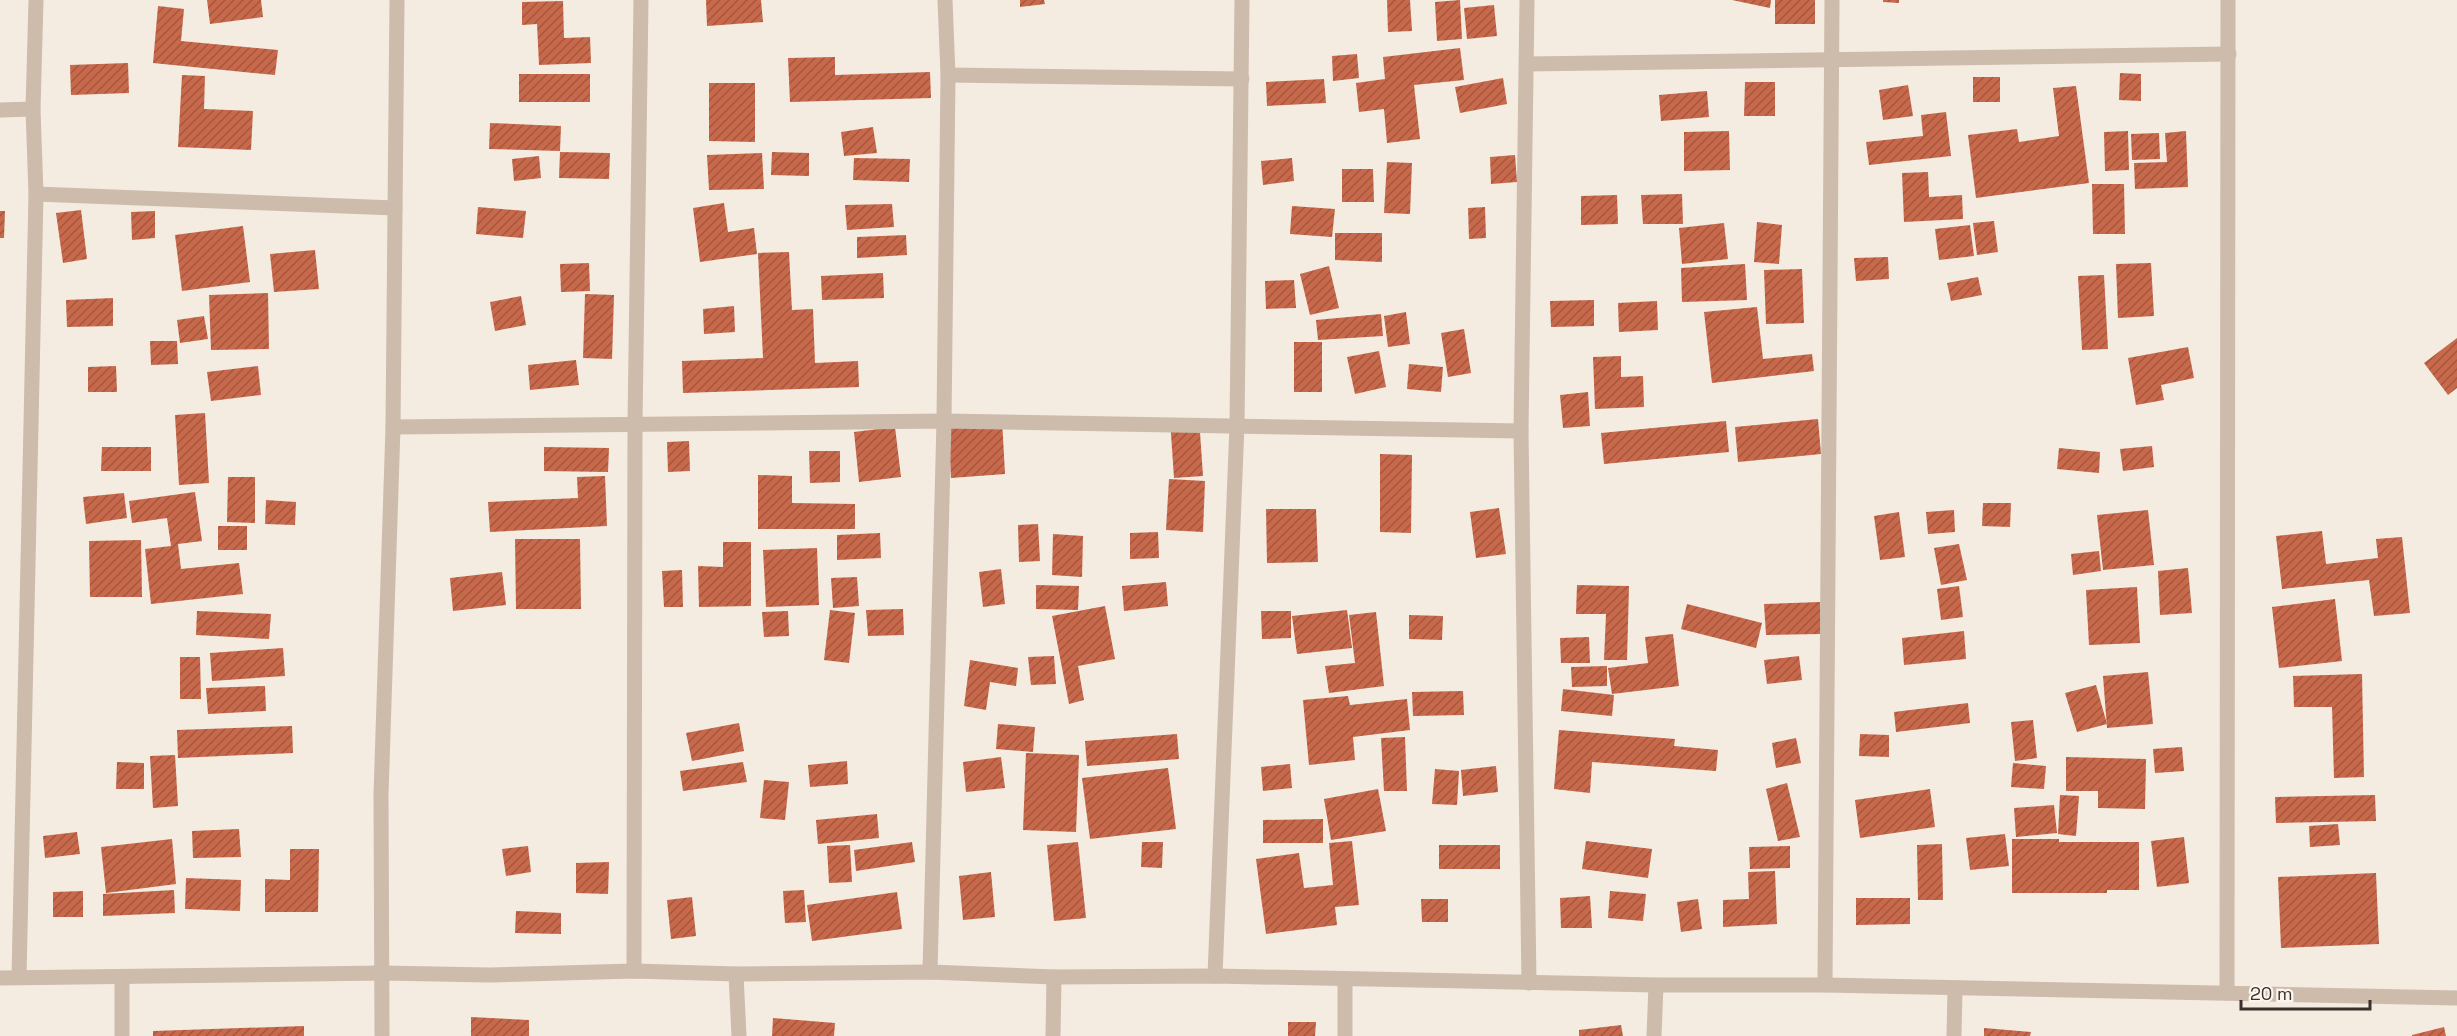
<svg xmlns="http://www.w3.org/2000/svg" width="2457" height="1036" font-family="'Space Grotesk',sans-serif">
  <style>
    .building { fill: url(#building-hatch) }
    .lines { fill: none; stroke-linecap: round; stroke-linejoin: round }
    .minor { stroke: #cdbbac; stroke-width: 15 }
    .tertiary { stroke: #cdbbac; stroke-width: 15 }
  </style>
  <defs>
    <pattern id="building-hatch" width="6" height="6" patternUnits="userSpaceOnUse" patternTransform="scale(1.5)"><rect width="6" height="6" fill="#c8694b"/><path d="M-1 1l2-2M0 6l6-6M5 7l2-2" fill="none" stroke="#a4573f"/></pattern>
  </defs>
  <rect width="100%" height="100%" fill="#f4ebe1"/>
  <g class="building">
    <path d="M207,0h54l2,17 -53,7z"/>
    <path d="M706,0h55l2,22 -56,4z"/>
    <path d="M1020,0h24l1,4 -25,3z"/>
    <path d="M1387,0h23l2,31 -24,1z"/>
    <path d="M1460,0l2,39 -25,2 -2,-39z"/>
    <path d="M1732,0h39l-1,8z"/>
    <rect x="1775" y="0" width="40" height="24"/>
    <path d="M1883,0h16v3l-16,-1z"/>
    <path d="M563,1l1,37 26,-1 1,26 -52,2 -2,-41 -15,1v-23z"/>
    <path d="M1494,5l3,31 -30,3 -3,-31z"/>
    <path d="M158,6l26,3 -3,32 97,9 -3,25 -122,-12z"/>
    <path d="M1460,48l4,32 -50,5 6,54 -33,4 -3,-34 -25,3 -3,-29 29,-4 -2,-22z"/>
    <path d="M1357,54l2,24 -26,3 -1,-25z"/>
    <path d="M835,57v18l95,-3 1,26 -141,4 -2,-44z"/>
    <path d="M128,63l1,30 -58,2 -1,-30z"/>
    <path d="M2120,73l21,1v27l-22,-1z"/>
    <rect x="519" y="74" width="71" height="28"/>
    <path d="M182,75l23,1 -1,33 49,2 -2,39 -73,-3z"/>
    <rect x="1973" y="77" width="27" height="25"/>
    <path d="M1503,78l4,26 -47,9 -5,-26z"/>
    <path d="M1324,79l2,24 -59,3 -1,-24z"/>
    <path d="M1745,82h30v34h-31z"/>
    <path d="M709,83h46v59l-46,-1z"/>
    <path d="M1908,85l5,31 -30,4 -4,-30z"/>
    <path d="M2076,86l13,97 -113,15 -8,-63 49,-6 2,13 40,-6 -6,-48z"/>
    <path d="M1707,91l2,26 -48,4 -2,-26z"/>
    <path d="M1946,112l5,44 -82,9 -3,-23 57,-6 -2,-21z"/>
    <path d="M490,123l71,3 -1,25 -71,-2z"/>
    <path d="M873,127l4,26 -33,3 -3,-24z"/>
    <path d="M1729,131l1,39 -46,1v-39z"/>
    <path d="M2128,131l1,39 -24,1 -1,-39z"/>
    <path d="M2186,131l2,56 -53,2 -1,-26 33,-1 -2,-29z"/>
    <path d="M2159,133l1,26 -28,1 -1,-26z"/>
    <path d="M560,152l50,1 -1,26 -50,-1z"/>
    <path d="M772,152l37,1v23l-38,-1z"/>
    <path d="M762,153l2,36 -55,1 -2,-35z"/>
    <path d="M1515,155l2,27 -26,2 -1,-27z"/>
    <path d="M539,156l2,22 -27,3 -2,-22z"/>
    <path d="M854,158l56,1 -1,23 -56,-2z"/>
    <path d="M1292,158l2,23 -31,4 -2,-24z"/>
    <path d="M1387,162l25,1 -2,51 -26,-1z"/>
    <path d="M1342,169h31l1,33h-32z"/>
    <path d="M1928,172l1,25 33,-2 1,24 -59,3 -2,-49z"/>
    <path d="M2092,184h32l1,50h-32z"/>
    <path d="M1682,194l1,30h-40l-2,-29z"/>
    <path d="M1617,195l1,29 -37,1v-29z"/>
    <path d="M724,203l4,29 26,-4 3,26 -57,8 -7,-54z"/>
    <path d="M892,204l2,23 -47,3 -2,-25z"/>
    <path d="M1292,206l43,3 -3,28 -42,-3z"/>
    <path d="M478,207l48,4 -3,27 -47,-4z"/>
    <path d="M1485,207l1,31 -17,1 -1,-31z"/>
    <path d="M81,210l6,49 -24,4 -7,-50z"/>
    <path d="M0,211h5l-1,27h-4z"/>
    <path d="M155,211v27l-23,2 -1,-28z"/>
    <path d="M1994,221l4,31 -21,3 -4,-32z"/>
    <path d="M1757,222l25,3 -3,39 -25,-2z"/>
    <path d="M1724,223l4,36 -46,5 -3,-36z"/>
    <path d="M1970,225l4,31 -35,4 -4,-31z"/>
    <path d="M243,226l7,56 -68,9 -7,-56z"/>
    <path d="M1335,233h47v29l-47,-2z"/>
    <path d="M906,235l1,20 -50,3v-21z"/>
    <path d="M315,250l4,39 -45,3 -4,-38z"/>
    <path d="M789,252l3,58 21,-1 2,54 43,-2 1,26 -176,6 -1,-32 81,-3 -5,-105z"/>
    <path d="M1888,257l1,22 -33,2 -2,-23z"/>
    <path d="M589,263l1,28 -29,1 -1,-28z"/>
    <path d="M2151,263l3,53 -36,2 -2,-54z"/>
    <path d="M1745,264l2,36 -65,2 -1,-34z"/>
    <path d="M1329,266l10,42 -29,7 -10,-41z"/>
    <path d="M1802,269l2,54 -38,1 -2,-54z"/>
    <path d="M883,273l1,25 -62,2 -1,-24z"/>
    <path d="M2104,275l4,74 -26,1 -4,-74z"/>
    <path d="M1978,277l4,18 -31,6 -4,-18z"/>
    <path d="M1294,280l2,28 -30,1 -1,-28z"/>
    <path d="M268,293l1,56 -58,1 -2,-55z"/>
    <path d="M585,294l29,1 -2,64 -29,-1z"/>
    <path d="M521,296l5,29 -31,6 -5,-29z"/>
    <path d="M113,298v28l-46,1 -1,-27z"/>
    <path d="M1594,300v26l-43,1 -1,-26z"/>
    <path d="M1657,301l1,29 -39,2 -1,-29z"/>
    <path d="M734,306l1,26 -31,2 -1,-25z"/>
    <path d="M1757,307l6,52 49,-5 2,17 -102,12 -8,-71z"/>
    <path d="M1406,312l4,32 -22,3 -4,-31z"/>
    <path d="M1381,314l2,22 -65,4 -2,-20z"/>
    <path d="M204,316l4,23 -28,4 -3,-23z"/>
    <path d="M1464,329l7,44 -23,4 -7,-44z"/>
    <path d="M2457,338v50l-9,7 -24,-32z"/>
    <path d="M150,341h27l1,23 -27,1z"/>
    <rect x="1294" y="342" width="28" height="50"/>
    <path d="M2188,347l6,31 -33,7 3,15 -28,5 -8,-47z"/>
    <path d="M1379,351l7,36 -31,7 -8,-37z"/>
    <path d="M1621,356v21l22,-1 1,31 -49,2 -2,-52z"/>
    <path d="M576,360l3,25 -49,5 -2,-25z"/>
    <path d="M1409,364l34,3 -2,25 -34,-3z"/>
    <path d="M116,366l1,26h-29v-25z"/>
    <path d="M258,366l3,29 -50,6 -4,-29z"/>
    <path d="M1588,392l2,34 -27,2 -3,-33z"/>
    <path d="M205,413l4,70 -30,2 -4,-70z"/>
    <path d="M1199,418l4,58 -29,2 -4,-59z"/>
    <path d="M1002,419l3,55 -54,4 -3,-55z"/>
    <path d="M1818,419l3,35 -83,8 -3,-35z"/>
    <path d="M1726,421l3,31 -125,12 -3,-31z"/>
    <path d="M895,427l6,50 -42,5 -5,-50z"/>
    <path d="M689,441l1,30 -22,1 -1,-30z"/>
    <path d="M2152,446l2,21 -31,4 -3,-22z"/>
    <path d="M102,447h49v24h-50z"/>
    <path d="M544,447l65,1 -1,24 -64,-1z"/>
    <path d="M2059,448l41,4 -1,21 -42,-4z"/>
    <path d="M809,451h31v31l-30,1z"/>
    <path d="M1380,454l32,1 -1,78 -31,-1z"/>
    <path d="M758,475l34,1v27l63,1v25h-97z"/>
    <path d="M605,476l2,50 -117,6 -2,-30 90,-4 -1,-21z"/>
    <path d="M228,477h27v46l-28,-1z"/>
    <path d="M1169,479l36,2 -2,51 -37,-2z"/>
    <path d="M195,492l7,49 -24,3 3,25 58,-6 4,31 -92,10 -6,-55 26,-3 -4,-28 -35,5 -3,-22z"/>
    <path d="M124,493l3,25 -41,6 -3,-27z"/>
    <path d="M266,500l30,2 -1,23 -30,-1z"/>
    <path d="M1983,503h28l-1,24 -28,-1z"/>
    <path d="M1499,508l7,46 -30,4 -6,-46z"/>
    <path d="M1266,509h50l2,53 -51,1z"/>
    <path d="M1954,510l1,22 -27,2 -2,-22z"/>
    <path d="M2148,510l6,55 -51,5 -6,-55z"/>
    <path d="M1899,512l6,45 -25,3 -6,-44z"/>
    <path d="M1038,524l2,37 -21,1 -1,-37z"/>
    <rect x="218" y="526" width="29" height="24"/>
    <path d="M2322,531l4,33 52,-6 -2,-19 26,-2 8,76 -36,3 -5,-36 -87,9 -6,-53z"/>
    <path d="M1158,532l1,26 -29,1v-26z"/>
    <path d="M880,533l1,25 -44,2v-25z"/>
    <path d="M1053,534l30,2 -1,41 -30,-2z"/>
    <path d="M515,539h65l1,70h-65z"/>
    <path d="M141,540l1,57h-52l-1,-56z"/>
    <path d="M723,542h28v64l-52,1 -1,-41 25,1z"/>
    <path d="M1959,544l8,36 -26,5 -7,-37z"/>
    <path d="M817,548l2,57 -53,2 -3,-57z"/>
    <path d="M2099,551l2,20 -28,4 -2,-21z"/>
    <path d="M2188,568l4,45 -32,2 -2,-44z"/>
    <path d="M1001,569l4,35 -22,3 -4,-35z"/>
    <path d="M682,570l1,37h-19l-2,-36z"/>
    <path d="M502,572l4,33 -53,6 -3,-33z"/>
    <path d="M857,577l2,29 -26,2 -2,-30z"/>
    <path d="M1166,582l2,24 -44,5 -2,-25z"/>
    <path d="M1036,585l43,1 -1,24 -42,-1z"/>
    <path d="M1577,585l52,1 -2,74h-23l2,-46h-30z"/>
    <path d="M1959,586l4,31 -22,3 -4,-31z"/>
    <path d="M2137,587l3,56 -51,2 -3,-55z"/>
    <path d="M2335,599l7,62 -63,7 -7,-61z"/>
    <path d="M1820,602l1,32 -55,1 -2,-31z"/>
    <path d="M1687,604l75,19 -6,25 -75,-19z"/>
    <path d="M1105,606l10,53 -37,7 6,34 -15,4 -17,-88z"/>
    <path d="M903,609l1,26 -36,1 -2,-26z"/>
    <path d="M830,610l25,3 -6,50 -25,-3z"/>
    <path d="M1347,610l5,38 -55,6 -5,-38z"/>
    <path d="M197,611l74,3 -2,25 -73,-4z"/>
    <path d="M788,611l1,25 -25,1 -2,-25z"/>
    <path d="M1261,611h30v27l-29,1z"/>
    <path d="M1376,612l8,74 -55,7 -4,-27 30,-3 -6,-48z"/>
    <path d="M1409,615l34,1 -1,24 -33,-1z"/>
    <path d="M1964,631l2,28 -62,6 -2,-27z"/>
    <path d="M1673,634l6,52 -67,8 -4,-26 40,-5 -3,-26z"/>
    <path d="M1589,637l1,26h-29l-1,-25z"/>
    <path d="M283,648l2,28 -73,5 -2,-28z"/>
    <path d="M1054,656l2,28 -25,1 -3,-28z"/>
    <path d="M1799,656l3,24 -35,4 -3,-24z"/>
    <path d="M180,657h20l1,42h-21z"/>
    <path d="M970,660l48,8 -2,18 -26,-4 -4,28 -22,-4z"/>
    <path d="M1607,666v20l-35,1 -1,-20z"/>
    <path d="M2148,672l5,52 -46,4 -4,-52z"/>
    <path d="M2362,674l2,103 -30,1 -2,-71h-38l-1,-31z"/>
    <path d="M2096,685l11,39 -30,8 -12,-39z"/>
    <path d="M265,686l1,25 -58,3 -2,-26z"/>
    <path d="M1563,689l51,6 -2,21 -51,-5z"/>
    <path d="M1463,691l1,24 -51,1 -1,-24z"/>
    <path d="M1348,696l2,9 57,-6 3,31 -57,7 2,23 -46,5 -6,-65z"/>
    <path d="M1968,703l2,20 -74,9 -2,-20z"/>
    <path d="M2033,720l4,38 -22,3 -4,-39z"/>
    <path d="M739,723l5,28 -52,10 -6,-28z"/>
    <path d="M998,724l37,3 -2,25 -37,-3z"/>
    <path d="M292,726l1,27 -115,5 -1,-28z"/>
    <path d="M1559,730l116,9 -1,7 44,4 -2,21 -124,-9 -2,31 -36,-4z"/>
    <path d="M1177,734l2,25 -92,7 -2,-25z"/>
    <path d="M1860,734l29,1v22l-30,-1z"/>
    <path d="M1405,737l2,54h-23l-3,-53z"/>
    <path d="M1796,738l5,25 -25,5 -4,-25z"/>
    <path d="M2182,747l2,24 -29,2 -2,-24z"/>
    <path d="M1026,753l53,2 -3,77 -53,-2z"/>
    <path d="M175,755l3,51 -25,2 -3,-52z"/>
    <path d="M1001,757l4,31 -39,4 -3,-30z"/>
    <path d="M2066,757l80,2 -1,50 -47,-1v-17h-32z"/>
    <path d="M847,761l1,23 -38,3 -2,-22z"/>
    <path d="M117,762l27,1v26h-28z"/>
    <path d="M743,762l4,20 -64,9 -3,-20z"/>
    <path d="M2013,763l33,3 -2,23 -33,-2z"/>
    <path d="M1290,764l2,24 -29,3 -2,-24z"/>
    <path d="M1496,766l2,26 -35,4 -2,-26z"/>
    <path d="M1168,768l8,61 -86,10 -8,-61z"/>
    <path d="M1435,769l24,2 -2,34 -25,-1z"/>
    <path d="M764,780l25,2 -4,38 -25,-2z"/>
    <path d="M1787,783l13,54 -22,4 -12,-52z"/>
    <path d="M1378,789l8,42 -55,9 -7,-41z"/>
    <path d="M1930,789l5,38 -75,11 -5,-38z"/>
    <path d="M2060,795l19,1 -3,40 -18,-2z"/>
    <path d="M2375,795l1,26 -100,2 -1,-26z"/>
    <path d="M2054,805l3,28 -41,4 -2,-29z"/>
    <path d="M877,814l2,24 -61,6 -2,-24z"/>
    <path d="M1323,819v24h-60v-23z"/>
    <path d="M2338,824l2,21 -30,2 -1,-21z"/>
    <path d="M239,829l2,28 -48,1 -1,-27z"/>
    <path d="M77,832l3,22 -35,4 -2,-22z"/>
    <path d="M2005,834l4,32 -39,4 -4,-32z"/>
    <path d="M2184,837l5,46 -32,4 -6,-46z"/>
    <path d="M172,839l4,45 -70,9 -5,-46z"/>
    <path d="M2012,839h47v3h80v48h-32v3h-95z"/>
    <path d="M1352,841l7,64 -24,2 2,18 -71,9 -10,-75 43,-6 5,35 29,-3 -4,-42z"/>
    <path d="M1586,841l66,8 -4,29 -66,-9z"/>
    <path d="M912,842l3,20 -59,9 -2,-21z"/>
    <path d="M1078,842l8,76 -32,3 -7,-76z"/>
    <path d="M1142,842h21l-1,26 -21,-1z"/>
    <path d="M1942,844l1,56h-25l-1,-55z"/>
    <path d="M850,845l2,37 -23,1 -2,-37z"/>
    <rect x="1439" y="845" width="61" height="24"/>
    <path d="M528,846l3,26 -25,4 -4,-27z"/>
    <path d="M1790,846v22l-40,1 -1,-22z"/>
    <path d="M290,849h29l-1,63h-53v-33l25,1z"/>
    <path d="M609,862l-1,32 -32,-1v-30z"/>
    <path d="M1775,871l2,53 -54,3v-27l26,-1 -1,-27z"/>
    <path d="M991,872l4,45 -32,3 -4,-44z"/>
    <path d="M2376,873l3,71 -98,4 -3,-71z"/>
    <path d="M186,878l55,2 -1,31 -55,-2z"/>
    <path d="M174,890l1,23 -72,3v-22z"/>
    <path d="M804,890l2,32 -21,1 -2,-32z"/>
    <path d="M83,891v26h-30v-25z"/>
    <path d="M1610,891l36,3 -3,27 -35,-3z"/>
    <path d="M897,892l5,37 -90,12 -5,-36z"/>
    <path d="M1590,896l2,32h-31l-1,-30z"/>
    <path d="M692,897l4,39 -25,3 -4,-39z"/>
    <path d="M1856,898h54v26l-54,1z"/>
    <path d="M1421,899h27v23h-26z"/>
    <path d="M1698,899l4,30 -21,3 -4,-30z"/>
    <path d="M516,911l45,2v21l-46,-1z"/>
    <path d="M471,1017l58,3v16h-58z"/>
    <path d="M773,1018l62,5 -1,13h-62z"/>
    <path d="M1288,1022h28l-1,14h-27z"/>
    <path d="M1621,1025l2,11h-44v-6z"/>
    <path d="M304,1026v10h-151v-5z"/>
    <path d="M2444,1027l2,9h-34v-1z"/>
    <path d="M1984,1028l47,4 -1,4h-46z"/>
  </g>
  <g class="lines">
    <g class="minor">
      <path d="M1527,0l-6,431 8,552"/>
      <path d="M1527,64l702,-10"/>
      <path d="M948,75l294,4"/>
      <path d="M0,110l33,-1"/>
      <path d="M36,194l359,14"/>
      <path d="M393,427l551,-6 577,10"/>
      <path d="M634,971l1,-547 6,-424"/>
      <path d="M930,972l14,-551 4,-346 -3,-75"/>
      <path d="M736,974l3,62"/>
      <path d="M1215,976l22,-551 5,-425"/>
      <path d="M19,977l17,-783 -3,-85 3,-109"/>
      <path d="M122,977v59"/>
      <path d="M1825,985l7,-985"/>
      <path d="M2227,993l1,-993"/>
      <path d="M382,1036l-1,-241 12,-368 4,-427"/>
      <path d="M1053,1036l1,-59"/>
      <path d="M1345,1036v-57"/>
      <path d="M1654,1036l2,-51"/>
      <path d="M1954,1036l1,-47"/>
    </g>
    <path class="tertiary" d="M0,978l383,-5 106,2 145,-4 102,3 194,-2 124,5 161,-1 441,9h169l632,13"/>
  </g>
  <path d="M2241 1000v9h129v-9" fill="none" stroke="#3b302b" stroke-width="3"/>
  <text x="2250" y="1000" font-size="18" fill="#3b302b" stroke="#fbf5ee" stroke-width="4.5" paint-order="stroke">20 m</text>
</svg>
